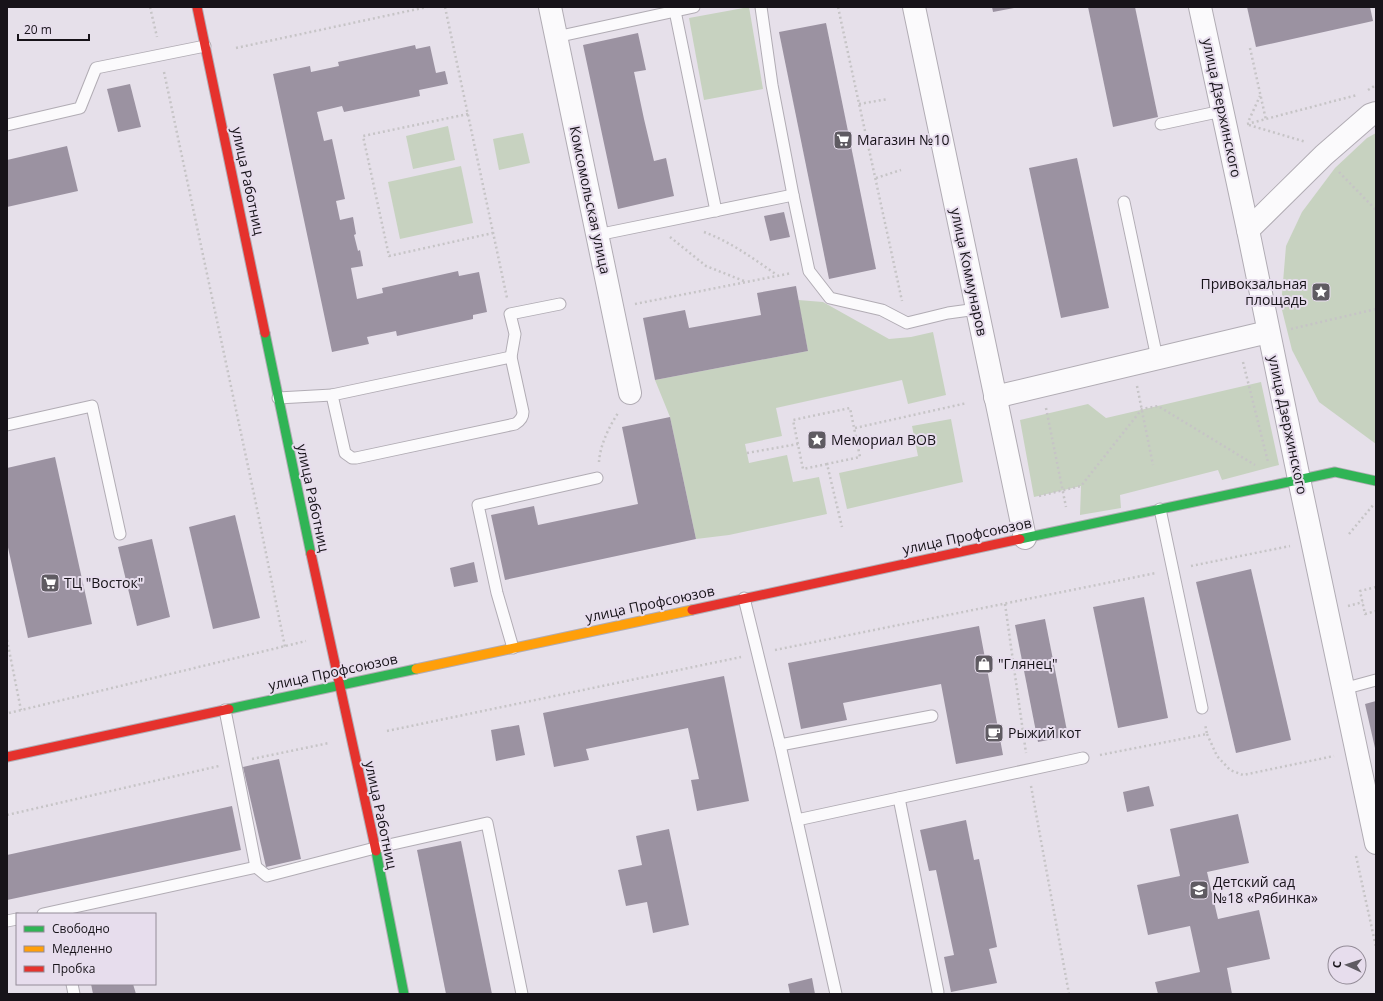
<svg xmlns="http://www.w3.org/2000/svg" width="1383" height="1001" font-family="'Open Sans',sans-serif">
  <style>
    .green { fill: #c7d2c0 }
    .building { fill: #9b92a1 }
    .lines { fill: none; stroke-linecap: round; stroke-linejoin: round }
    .lane-casing { stroke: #b1acb4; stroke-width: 13 }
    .street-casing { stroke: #b1acb4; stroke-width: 24 }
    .fast-casing { stroke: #b1acb4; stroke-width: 11 }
    .slow-casing { stroke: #b1acb4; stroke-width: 11 }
    .jam-casing { stroke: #b1acb4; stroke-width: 11 }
    .path { stroke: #c6c4c6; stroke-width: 2.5; stroke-dasharray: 2 3; stroke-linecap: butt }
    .lane { stroke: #fbfafc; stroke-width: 11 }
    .street { stroke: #fbfafc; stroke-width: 22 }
    .fast { stroke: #30b455; stroke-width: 9 }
    .slow { stroke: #ff9f0a; stroke-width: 9 }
    .jam { stroke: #e5322d; stroke-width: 9 }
    .labels { text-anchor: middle; stroke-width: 4; stroke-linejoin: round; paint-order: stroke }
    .street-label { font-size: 14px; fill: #171319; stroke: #e7dded }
    .poi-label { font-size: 14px; fill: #171319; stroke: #e7dded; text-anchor: start }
  </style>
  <rect width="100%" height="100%" fill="#e6e0ea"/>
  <g class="green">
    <path d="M749,7l14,82 -59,11 -15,-82z"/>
    <path d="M448,126l7,34 -42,9 -7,-33z"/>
    <path d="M523,133l7,30 -31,7 -6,-31z"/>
    <path d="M1376,133v311l-57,-42 -27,-52 -11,-44 5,-60 16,-34 33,-44 32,-30z"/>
    <path d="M461,166l12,57 -73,16 -12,-57z"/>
    <path d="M798,300l25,2 66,37 22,-2 22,-5 13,63 -38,9 -6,-24 -126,28 6,28 -37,8 4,19 38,-8 6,27 26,-5 8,37 -98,21 -33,4 -26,-122 -15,-37 153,-29z"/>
    <path d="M1261,382l18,83 -57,15 -4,-10 -98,25 1,13 -41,7 1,-29 -47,11 -14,-77 68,-16 18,14z"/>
    <path d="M951,419l12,63 -116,27 -8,-36 79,-17 -6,-30z"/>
  </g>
  <g class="building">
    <path d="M992,7h22v1l-21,4z"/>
    <path d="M1088,7h47l23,110 -45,10z"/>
    <path d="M1247,7h123l3,14 -117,26z"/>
    <path d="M826,23l50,246 -47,10 -50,-247z"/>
    <path d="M638,33l8,37 -12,2 10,47 10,42 12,-3 8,38 -56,13 -35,-164z"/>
    <path d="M415,45l1,4 14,-3 6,27 9,-2 3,13 -29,6 1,6 -76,16 -2,-6 -25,6 7,29 8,-2 13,60 -9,2 4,19 13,-3 3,17 -2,1 4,16 2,-1 3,16 -12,2 6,31 26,-6 -1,-5 76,-17 1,5 20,-4 8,40 -14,3v4l-76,17 -1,-5 -29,6 2,7 -37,8 -59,-278 37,-8 1,6 28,-6 -1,-4z"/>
    <path d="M130,84l11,43 -23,5 -11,-43z"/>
    <path d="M67,146l11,45 -71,16v-47z"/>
    <path d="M1077,158l32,150 -48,10 -32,-150z"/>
    <path d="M784,212l6,25 -20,4 -6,-25z"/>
    <path d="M796,286l12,65 -153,29 -12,-62 42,-8 4,18 72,-13 -4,-22z"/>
    <path d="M670,417l26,122 -191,41 -14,-65 43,-9 4,19 100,-21 -16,-77z"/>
    <path d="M55,457l37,167 -64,14 -21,-95v-75z"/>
    <path d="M235,515l25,103 -47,11 -24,-102z"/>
    <path d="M152,539l18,78 -33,9 -19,-79z"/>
    <path d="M474,562l4,20 -24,5 -4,-19z"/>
    <path d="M1251,569l40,171 -55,13 -40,-171z"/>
    <path d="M1144,597l24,121 -50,10 -25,-121z"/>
    <path d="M1045,619l23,117 -30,6 -23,-117z"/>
    <path d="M979,626l24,129 -47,9 -15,-80 -98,19 4,17 -46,9 -13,-66z"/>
    <path d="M724,676l25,125 -52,10 -6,-31 8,-1 -11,-51 -102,21 3,11 -35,7 -11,-54z"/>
    <path d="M1376,701v47h-1l-10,-44z"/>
    <path d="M519,725l6,30 -29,6 -5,-31z"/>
    <path d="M279,759l22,100 -35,8 -23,-100z"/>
    <path d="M1149,786l5,20 -27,6 -4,-20z"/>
    <path d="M232,806l9,44 -234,50v-45z"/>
    <path d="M1238,814l11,49 -42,9 11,47 41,-9 11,49 -43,9 5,26h-74l-3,-12 45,-10 -10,-46 -42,9 -11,-50 43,-9 -10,-47z"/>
    <path d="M966,820l8,40 5,-1 18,88 -8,2 8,34 -46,9 -7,-35 10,-2 -18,-85 -7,1 -9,-41z"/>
    <path d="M669,829l20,96 -36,8 -6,-31 -21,4 -8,-36 24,-5 -6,-29z"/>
    <path d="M461,841l31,153h-46l-29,-144z"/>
    <path d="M812,978l3,16h-25l-2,-10z"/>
    <path d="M91,984h42l3,10h-43z"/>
  </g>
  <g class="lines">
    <defs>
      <g id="lane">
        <path d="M761,7l11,78 21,110 16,76 21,27 52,12 25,13 41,-10 29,-4"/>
        <path d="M675,11l41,200"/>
        <path d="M556,37l138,-30"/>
        <path d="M1161,124l61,-13"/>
        <path d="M7,125l73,-17 16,-40 109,-22"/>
        <path d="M1124,202l33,156"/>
        <path d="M597,235l196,-40"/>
        <path d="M511,357l12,55c0,6 -3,9 -8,12l-159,34h-4l-7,-5 -13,-58z"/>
        <path d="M511,357l4,-23 -5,-20 50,-10"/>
        <path d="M278,398l54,-3"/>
        <path d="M7,425l85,-19 28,128"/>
        <path d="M1160,509l42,199"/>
        <path d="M744,598l36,147 56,249"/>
        <path d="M513,648l-16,-55 -19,-88 119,-27"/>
        <path d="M1343,689l33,-9"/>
        <path d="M225,710l31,157 11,9 108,-28 112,-25 35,171"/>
        <path d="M780,745l152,-29"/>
        <path d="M899,798l39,194"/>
        <path d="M797,820l286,-62"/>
        <path d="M43,914l213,-47"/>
        <path d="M7,921l10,-2"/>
        <path d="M72,984l2,10"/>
      </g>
      <g id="street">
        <path d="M550,7l80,386"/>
        <path d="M914,7l111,531"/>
        <path d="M1200,7l48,223 51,249 77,364"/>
        <path d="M1248,230l76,-75 46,-40 6,-2"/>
        <path d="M995,397l273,-65"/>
      </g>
      <g id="fast">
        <path d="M265,333l46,221"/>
        <path d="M1020,539l315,-67 41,9"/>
        <path d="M229,709l187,-40"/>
        <path d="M376,851l28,143"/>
      </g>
      <path id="slow" d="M416,669l276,-59"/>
      <g id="jam">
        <path d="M197,7l68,326"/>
        <path d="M311,554l65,297"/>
        <path d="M692,610l328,-71"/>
        <path d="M7,757l222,-48"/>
      </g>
    </defs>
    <use href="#lane" class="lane-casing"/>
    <use href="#street" class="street-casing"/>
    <use href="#fast" class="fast-casing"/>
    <use href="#slow" class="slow-casing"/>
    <use href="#jam" class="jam-casing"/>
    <g class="path">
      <path d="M150,7l7,30"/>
      <path d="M445,7l62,291"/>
      <path d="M838,7l64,294"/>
      <path d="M236,48l191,-41"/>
      <path d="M1250,48l16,72"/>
      <path d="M164,72l91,427 30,148"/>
      <path d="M1368,90l8,-5"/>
      <path d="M859,104l29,-5"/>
      <path d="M468,114l-105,22 26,120 104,-23"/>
      <path d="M1249,120l11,-24"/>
      <path d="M1247,124l110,-29"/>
      <path d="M1249,125l57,17"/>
      <path d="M1339,172l37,38"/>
      <path d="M876,178l25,-8"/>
      <path d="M704,232c27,10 50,27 73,43"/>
      <path d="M670,237l36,29 38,15"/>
      <path d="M635,304l157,-31"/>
      <path d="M1291,329l85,-20"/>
      <path d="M1243,362l25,100"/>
      <path d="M1137,386l16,79"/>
      <path d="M1046,408l20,99"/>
      <path d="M855,428l112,-25"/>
      <path d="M747,453l51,-9"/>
      <path d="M599,462c1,-17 10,-35 19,-49"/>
      <path d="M827,464l-24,5 -10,-49 57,-12 10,49 -33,7 15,63"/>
      <path d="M1039,496l42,-10 61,-77 16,-3 97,59"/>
      <path d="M1349,534l25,-30"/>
      <path d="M1191,566l99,-20"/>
      <path d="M1376,587l-16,4 5,23 11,-3"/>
      <path d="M1005,604l21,149"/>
      <path d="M1348,606l15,-4"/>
      <path d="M7,640l14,70"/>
      <path d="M775,650l381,-77"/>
      <path d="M9,713l297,-72"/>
      <path d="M387,731l354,-74"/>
      <path d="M1207,734l10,22 13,14 13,5 91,-19"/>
      <path d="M1100,755l107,-21 -2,-10"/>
      <path d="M252,759l77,-16"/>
      <path d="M1031,786l38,208"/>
      <path d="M7,815l212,-49"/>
      <path d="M1356,856l20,91"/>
    </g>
    <use href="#lane" class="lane"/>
    <use href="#street" class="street"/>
    <use href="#fast" class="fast"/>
    <use href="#slow" class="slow"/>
    <use href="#jam" class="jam"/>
  </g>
  <defs>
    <symbol id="supermarket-square" viewBox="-11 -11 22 22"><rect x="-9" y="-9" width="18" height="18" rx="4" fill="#5f5b62" stroke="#e7dded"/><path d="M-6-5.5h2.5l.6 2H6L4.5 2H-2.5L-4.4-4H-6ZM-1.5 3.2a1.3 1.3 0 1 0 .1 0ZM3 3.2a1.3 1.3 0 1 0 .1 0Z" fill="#fff"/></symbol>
    <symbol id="sight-square" viewBox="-11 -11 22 22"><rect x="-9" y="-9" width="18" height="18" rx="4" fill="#5f5b62" stroke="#e7dded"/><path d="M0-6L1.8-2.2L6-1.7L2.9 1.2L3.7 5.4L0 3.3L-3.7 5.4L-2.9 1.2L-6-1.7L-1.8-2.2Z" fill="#fff"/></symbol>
    <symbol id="shop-square" viewBox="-11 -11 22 22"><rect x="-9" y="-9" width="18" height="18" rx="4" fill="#5f5b62" stroke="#e7dded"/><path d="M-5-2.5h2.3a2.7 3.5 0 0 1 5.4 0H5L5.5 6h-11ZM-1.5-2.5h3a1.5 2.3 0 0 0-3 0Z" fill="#fff"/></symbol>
    <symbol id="cafe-square" viewBox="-11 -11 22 22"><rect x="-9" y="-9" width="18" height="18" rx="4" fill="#5f5b62" stroke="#e7dded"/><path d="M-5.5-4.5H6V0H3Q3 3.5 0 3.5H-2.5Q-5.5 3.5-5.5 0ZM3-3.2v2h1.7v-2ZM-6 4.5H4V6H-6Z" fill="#fff"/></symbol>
    <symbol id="school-square" viewBox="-11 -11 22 22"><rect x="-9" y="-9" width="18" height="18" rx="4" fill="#5f5b62" stroke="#e7dded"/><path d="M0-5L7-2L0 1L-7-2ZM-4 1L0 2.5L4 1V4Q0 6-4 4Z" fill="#fff"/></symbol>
  </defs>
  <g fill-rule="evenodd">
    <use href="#supermarket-square" x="832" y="129" width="22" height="22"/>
    <use href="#sight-square" x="1310" y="281" width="22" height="22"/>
    <use href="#sight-square" x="806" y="429" width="22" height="22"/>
    <use href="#supermarket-square" x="39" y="572" width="22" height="22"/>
    <use href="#shop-square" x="973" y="653" width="22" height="22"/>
    <use href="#cafe-square" x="983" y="722" width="22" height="22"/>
    <use href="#school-square" x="1188" y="879" width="22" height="22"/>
  </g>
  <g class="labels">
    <g class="street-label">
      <text transform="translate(1222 108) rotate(78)" y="5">улица Дзержинского</text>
      <text transform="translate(248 181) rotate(78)" y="5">улица Работниц</text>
      <text transform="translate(590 200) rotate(78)" y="5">Комсомольская улица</text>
      <text transform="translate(969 272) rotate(78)" y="5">улица Коммунаров</text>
      <text transform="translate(1288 425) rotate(78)" y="5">улица Дзержинского</text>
      <text transform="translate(313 498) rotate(78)" y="5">улица Работниц</text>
      <text transform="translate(967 536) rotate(-12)" y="5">улица Профсоюзов</text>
      <text transform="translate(650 604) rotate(-12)" y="5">улица Профсоюзов</text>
      <text transform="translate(333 672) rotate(-12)" y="5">улица Профсоюзов</text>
      <text transform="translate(381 815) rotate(78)" y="5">улица Работниц</text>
    </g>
    <g class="poi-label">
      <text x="857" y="145">Магазин №10</text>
      <text x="1307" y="289" text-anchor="end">Привокзальная<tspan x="1307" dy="16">площадь</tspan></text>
      <text x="831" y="445">Мемориал ВОВ</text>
      <text x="64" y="588">ТЦ "Восток"</text>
      <text x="998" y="669">"Глянец"</text>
      <text x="1008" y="738">Рыжий кот</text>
      <text x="1213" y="887">Детский сад<tspan x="1213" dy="16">№18 «Рябинка»</tspan></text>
    </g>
  </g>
  <rect width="1383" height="1001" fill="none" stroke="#171319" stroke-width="16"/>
  <rect x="16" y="913" width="140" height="72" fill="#e7dded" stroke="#948c98"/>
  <rect x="24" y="926" width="20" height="6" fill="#30b455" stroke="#948c98"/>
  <text x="52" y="933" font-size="12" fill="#171319">Свободно</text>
  <rect x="24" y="946" width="20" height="6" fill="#ff9f0a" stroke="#948c98"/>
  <text x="52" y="953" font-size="12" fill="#171319">Медленно</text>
  <rect x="24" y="966" width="20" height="6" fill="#e5322d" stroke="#948c98"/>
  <text x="52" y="973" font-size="12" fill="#171319">Пробка</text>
  <g transform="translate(1347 965) rotate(273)"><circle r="19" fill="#e7dded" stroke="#948c98"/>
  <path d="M0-3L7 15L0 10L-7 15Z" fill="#5f5b62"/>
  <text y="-6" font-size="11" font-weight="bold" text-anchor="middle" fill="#171319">С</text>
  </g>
  <path d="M18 34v6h71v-6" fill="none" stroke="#171319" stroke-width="2"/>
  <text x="24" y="34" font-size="12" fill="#171319" stroke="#e7dded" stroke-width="3" paint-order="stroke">20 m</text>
</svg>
